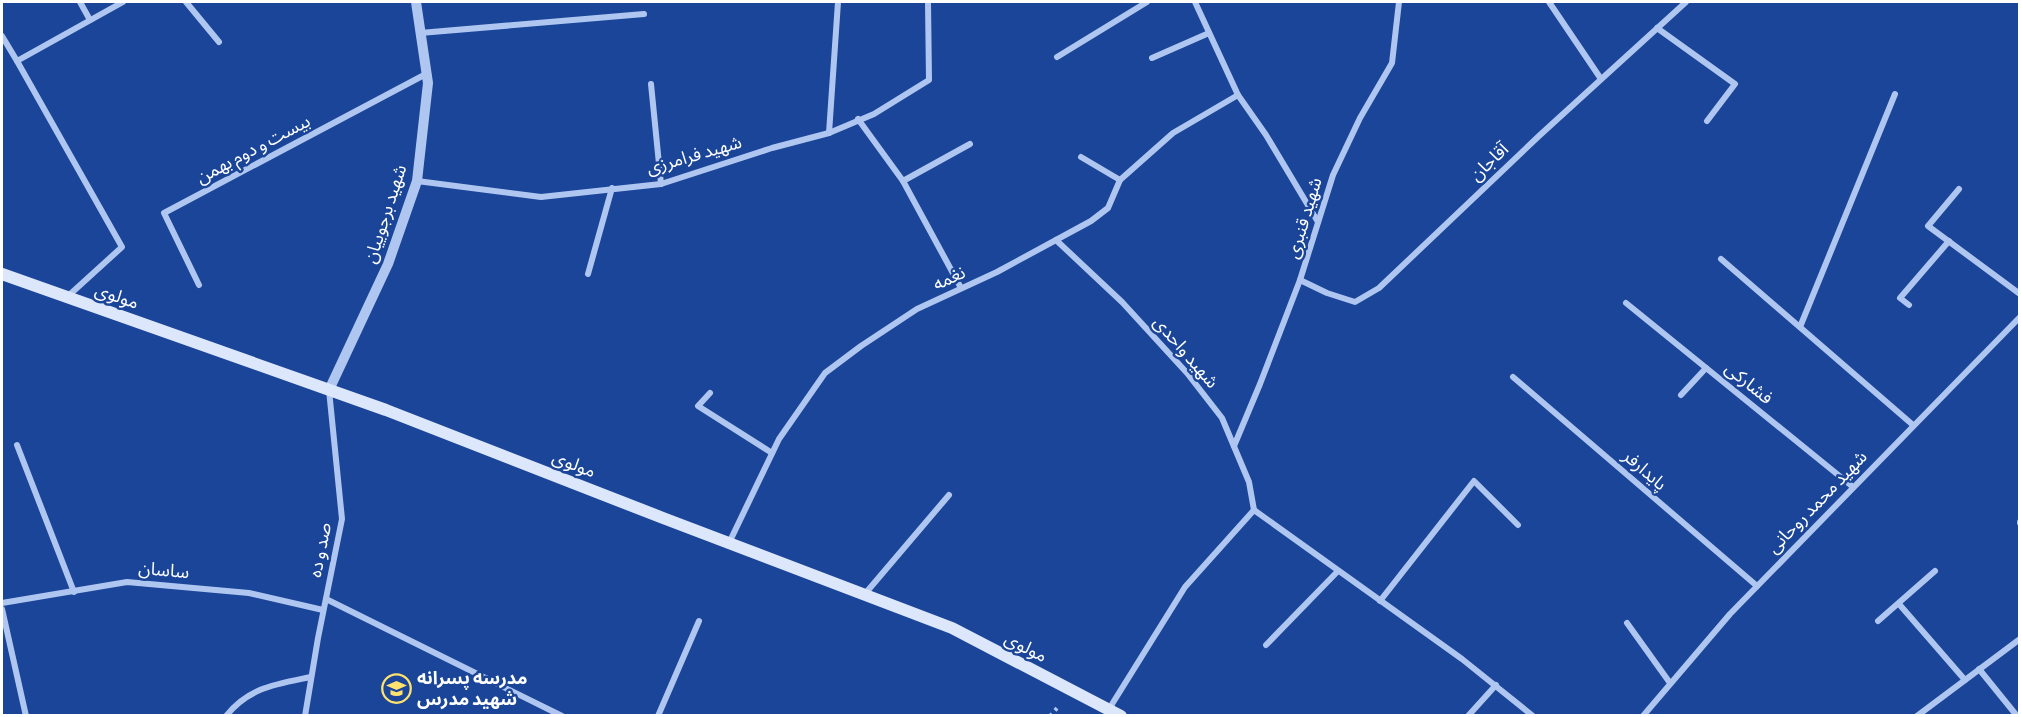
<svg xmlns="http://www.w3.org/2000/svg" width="2021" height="717" font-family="'Sofia Sans Condensed','Noto Sans Arabic',sans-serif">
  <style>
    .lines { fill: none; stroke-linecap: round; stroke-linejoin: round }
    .path { stroke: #afc6f1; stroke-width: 4; stroke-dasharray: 3 4.5; stroke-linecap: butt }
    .minor { stroke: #afc6f1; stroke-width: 6 }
    .tertiary { stroke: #afc6f1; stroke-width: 10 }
    .secondary { stroke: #dde7fb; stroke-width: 12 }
    .labels { text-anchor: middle; stroke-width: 5; stroke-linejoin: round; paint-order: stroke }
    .street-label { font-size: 18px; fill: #fff; stroke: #1a4598 }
    .poi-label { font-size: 18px; font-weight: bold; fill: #fff; stroke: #1a4598; text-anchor: start }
  </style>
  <rect width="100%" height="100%" fill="#1a4598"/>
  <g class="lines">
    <path class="path" d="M1050,716l8,-9"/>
    <g class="minor">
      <path d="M80,2l10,18"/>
      <path d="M186,2l33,40"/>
      <path d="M1195,2l43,93 28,40 52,87"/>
      <path d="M1549,2l52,77"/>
      <path d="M1657,28l78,56 -28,37"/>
      <path d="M420,33l224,-19"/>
      <path d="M2,36l15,25 106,-59"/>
      <path d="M1057,57l90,-55"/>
      <path d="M1152,58l57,-25"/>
      <path d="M17,61l105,186 -55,50"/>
      <path d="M651,84l10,100"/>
      <path d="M858,119l45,62 58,107"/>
      <path d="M829,133l9,-131"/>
      <path d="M1081,157l39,23"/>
      <path d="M417,181l124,16 120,-13 111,-36 57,-15 45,-19 55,-34 -1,-78"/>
      <path d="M903,181l67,-37"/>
      <path d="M1959,189l-31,37 92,68"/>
      <path d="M1056,240l66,62 65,71 35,45 27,64 5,28"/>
      <path d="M1721,259l192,166"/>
      <path d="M588,274l24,-86"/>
      <path d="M1300,280l27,13 28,9 24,-14 161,-153 146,-133"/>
      <path d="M199,285l-35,-72 262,-139"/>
      <path d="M1626,303l227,184"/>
      <path d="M1909,305l-9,-7 49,-57"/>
      <path d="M1800,327l95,-233"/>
      <path d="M1513,377l244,209"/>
      <path d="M710,393l-12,13 74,47"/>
      <path d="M1681,395l25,-27"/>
      <path d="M17,445l57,147"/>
      <path d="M1234,446l26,-62 40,-104 33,-105 27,-57 32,-55 7,-61"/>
      <path d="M1254,510l208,149 71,57"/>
      <path d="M2020,522v1"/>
      <path d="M729,543l50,-104 46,-66 36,-27 56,-37 80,-37 94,-51 17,-13 12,-28 53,-47 65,-38"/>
      <path d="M864,595l85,-100"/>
      <path d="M326,599l236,117"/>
      <path d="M1380,601l94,-120 44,44"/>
      <path d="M2,603l125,-21 122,11 74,17"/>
      <path d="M1899,604l66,76"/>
      <path d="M2,609l24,107"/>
      <path d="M1878,621l57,-50"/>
      <path d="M1627,623l43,60"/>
      <path d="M1266,645l72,-74"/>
      <path d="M1979,669l38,47"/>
      <path d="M1109,709l76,-122 69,-77"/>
      <path d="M226,716c23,-29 51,-32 85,-39"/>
      <path d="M305,716l13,-78 24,-119 -13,-129"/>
      <path d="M658,716l41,-95"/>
      <path d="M1468,716l28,-31"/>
      <path d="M1643,716l87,-102 290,-297"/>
      <path d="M1917,716l103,-77"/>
    </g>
    <path class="tertiary" d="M329,390l59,-126 29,-83 11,-98 -12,-81"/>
    <path class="secondary" d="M2,274l384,136 277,108 289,110 169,88"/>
  </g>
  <defs>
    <symbol id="school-ring" viewBox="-11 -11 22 22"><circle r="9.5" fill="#1a4598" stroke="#ffe36e" stroke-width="1.5"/><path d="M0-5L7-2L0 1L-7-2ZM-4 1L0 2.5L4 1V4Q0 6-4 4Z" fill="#ffe36e"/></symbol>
  </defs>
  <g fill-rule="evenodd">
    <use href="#school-ring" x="380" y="672" width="33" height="33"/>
  </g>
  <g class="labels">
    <g class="street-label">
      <text transform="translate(253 149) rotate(-28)" y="6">بیست و دوم بهمن</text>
      <text transform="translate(694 155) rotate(-16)" y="6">شهید فرامرزی</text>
      <text transform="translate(1489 162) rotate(-44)" y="6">آقاجان</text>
      <text transform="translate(385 214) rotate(-72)" y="6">شهید برجوییان</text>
      <text transform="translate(1304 218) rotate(-73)" y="6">شهید قنبری</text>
      <text transform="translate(949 278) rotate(-25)" y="6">نغمه</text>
      <text transform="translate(117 296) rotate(19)" y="6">مولوی</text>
      <text transform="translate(1186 352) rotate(49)" y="6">شهید واحدی</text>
      <text transform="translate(1749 383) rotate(39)" y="6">فشارکی</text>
      <text transform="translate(574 464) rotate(21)" y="6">مولوی</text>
      <text transform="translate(1645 470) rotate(41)" y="6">پایدارفر</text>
      <text transform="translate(1817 502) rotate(-46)" y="6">شهید محمد روحانی</text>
      <text transform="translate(320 550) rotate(-79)" y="6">صد و ده</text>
      <text transform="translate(164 570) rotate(5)" y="6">ساسان</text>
      <text transform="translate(1026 647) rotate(27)" y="6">مولوی</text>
    </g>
    <g class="poi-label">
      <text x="417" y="684">مدرسه پسرانه<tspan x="417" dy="21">شهید مدرس</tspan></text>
    </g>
  </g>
  <rect width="2021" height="717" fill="none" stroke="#ffffff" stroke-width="6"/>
</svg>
